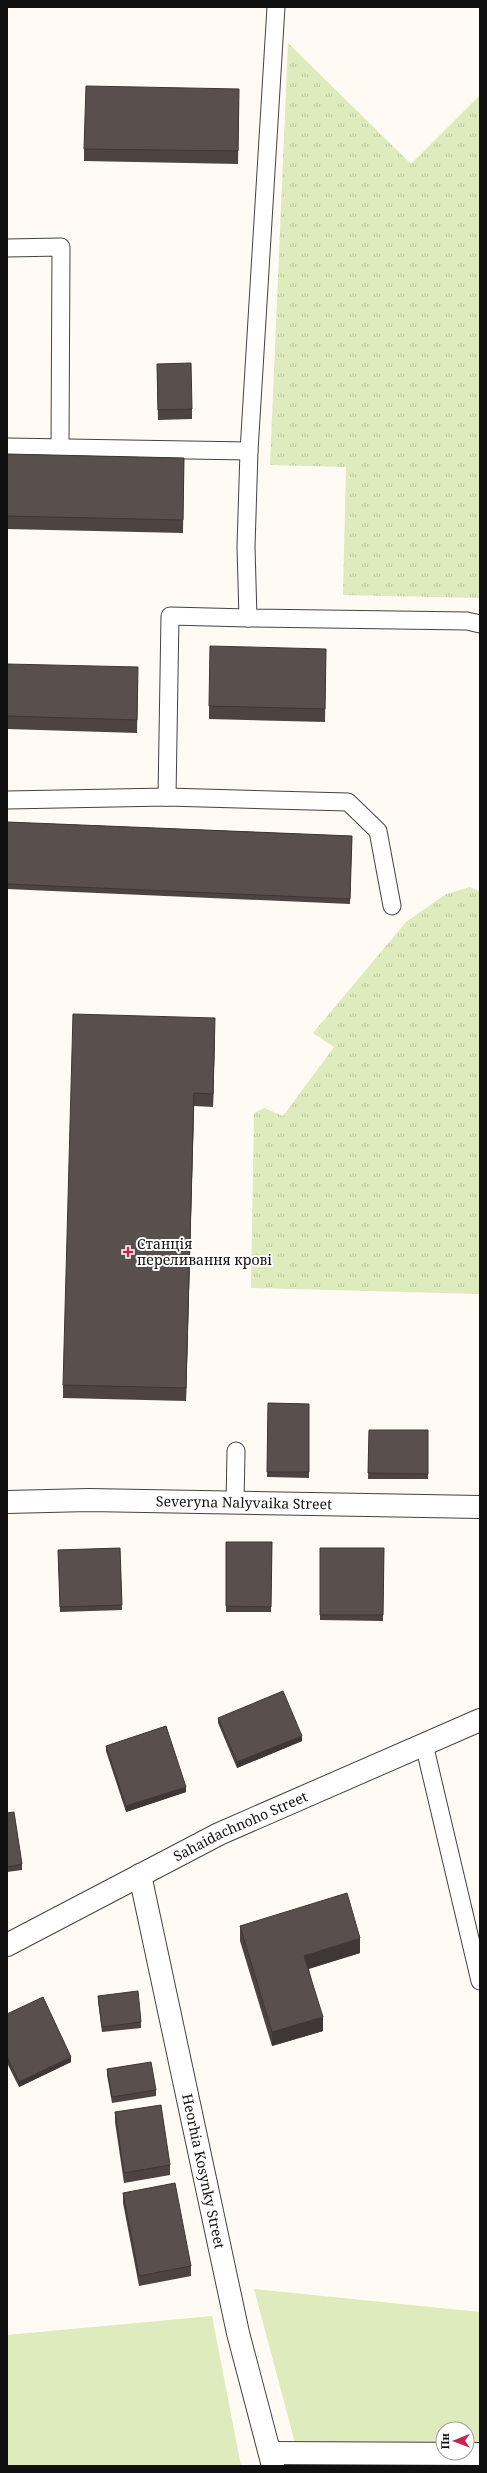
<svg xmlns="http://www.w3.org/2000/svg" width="487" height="2473" font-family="'Noto Serif',serif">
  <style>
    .grass { fill: url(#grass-tufts) }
    .garden { fill: #deebbc }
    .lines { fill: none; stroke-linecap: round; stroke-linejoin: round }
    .lane-casing { stroke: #434343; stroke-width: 19 }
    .street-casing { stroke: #434343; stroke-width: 24 }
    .lane { stroke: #fff; stroke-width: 17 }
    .street { stroke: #fff; stroke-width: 22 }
    .wall { fill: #4d4441 }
    .shaded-wall { fill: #3e3735 }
    .building { fill: #594f4c; stroke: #3e3735 }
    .poi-dot { fill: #c4254d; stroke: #fff; stroke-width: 1.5 }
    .labels { text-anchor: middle; stroke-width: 4; stroke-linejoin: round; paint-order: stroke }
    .poi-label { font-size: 14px; fill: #101010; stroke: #fff; text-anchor: start }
    .street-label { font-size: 14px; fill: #101010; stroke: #fff }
  </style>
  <defs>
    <pattern id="grass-tufts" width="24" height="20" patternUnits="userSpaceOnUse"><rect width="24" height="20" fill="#deebbc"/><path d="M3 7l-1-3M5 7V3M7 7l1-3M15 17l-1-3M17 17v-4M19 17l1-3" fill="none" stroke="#bdc8a1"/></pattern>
  </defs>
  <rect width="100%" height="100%" fill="#fffaf4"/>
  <g class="grass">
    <path d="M288,43l123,121 69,-69v503l-137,-3 3,-128 -76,-2z"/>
    <path d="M470,887l10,4v403l-229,-6 3,-175 10,-5 19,8 51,-69 -21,-14 93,-111 40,-28z"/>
  </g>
  <g class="garden">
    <path d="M254,2289l226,23v134h-13v-17h-24v16l-148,-2z"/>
    <path d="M212,2316l29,150h-233l-1,-131z"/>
  </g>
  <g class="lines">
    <defs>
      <g id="lane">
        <path d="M276,7l-27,444 -3,96 2,71 219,3 13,3"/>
        <path d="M7,248l54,-1 -1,201"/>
        <path d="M7,447l242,4"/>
        <path d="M167,797l3,-181 78,2"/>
        <path d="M7,800l160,-3 181,5 30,29 14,75"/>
        <path d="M235,1504l1,-53"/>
        <path d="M424,1744l56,237"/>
      </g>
      <g id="street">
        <path id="s1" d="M7,1502l82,-2 391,7"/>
        <path id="s2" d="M140,1875l98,458 35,133"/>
        <path id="s3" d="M7,1945l212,-111 261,-114"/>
        <path d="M270,2453l210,1"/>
      </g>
    </defs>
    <use href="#lane" class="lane-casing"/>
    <use href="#street" class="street-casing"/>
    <use href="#lane" class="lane"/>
    <use href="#street" class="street"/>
  </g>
  <g class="wall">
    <path d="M239,102l-1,62 -154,-3v-12z"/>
    <path d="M157,374l35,35v10l-34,1z"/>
    <path d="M7,454l177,4 -1,75 -176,-4z"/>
    <path d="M326,649l-1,73 -116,-3v-13z"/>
    <path d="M7,664l131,16 -1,53 -130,-4z"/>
    <path d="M7,822l345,14 -2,68 -343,-15z"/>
    <path d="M215,1031l-2,76 -19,-1 -8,295 -123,-3v-13z"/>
    <path d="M268,1403l41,1v74l-42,-1z"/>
    <path d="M369,1430h59v49h-60z"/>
    <path d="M226,1542h46l-1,70h-45z"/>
    <path d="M120,1548l2,62 -62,2 -2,-62z"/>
    <path d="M320,1548h64l-1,73 -63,-1z"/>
    <path d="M218,1718l84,23 -65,27 -19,-45z"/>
    <path d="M106,1746l80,46 -60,20 -20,-61z"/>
    <path d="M7,1813l15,51v6l-15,2z"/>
    <path d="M240,1926l120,27 -51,16 14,62 -51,15 -32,-105z"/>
    <path d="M98,1996l43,26v6l-39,4 -4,-31z"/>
    <path d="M7,2014l64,48 -52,25 -12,-24z"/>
    <path d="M107,2069l49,21v6l-44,7 -5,-28z"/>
    <path d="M115,2112l55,53v10l-46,8 -9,-61z"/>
    <path d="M123,2193l68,73v10l-52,10 -16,-83z"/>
  </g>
  <g class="shaded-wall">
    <path d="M215,1018v13l-2,76v-13z"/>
    <path d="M194,1093v13l-8,295v-13z"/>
    <path d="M302,1736v5l-65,27v-6z"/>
    <path d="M186,1787v5l-60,20v-6z"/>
    <path d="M360,1938v15l-56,17v-14z"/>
    <path d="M323,2017v14l-51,15v-14z"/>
    <path d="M71,2057v5l-52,25v-5z"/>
  </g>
  <g class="building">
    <path d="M86,86l153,3 -1,62 -154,-2z"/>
    <path d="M191,363l1,46 -34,1 -1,-46z"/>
    <path d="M7,454l177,4 -1,62 -176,-4z"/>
    <path d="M210,646l116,3 -1,60 -116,-3z"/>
    <path d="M7,664l131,3 -1,53 -130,-4z"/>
    <path d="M7,822l345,14 -2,63 -343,-15z"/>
    <path d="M73,1014l142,4 -2,76 -19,-1 -8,295 -123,-3z"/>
    <path d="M268,1403l41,1v68h-42z"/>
    <path d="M369,1430h59v44l-60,-1z"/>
    <path d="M226,1542h46l-1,65 -45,-1z"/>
    <path d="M120,1548l2,57 -62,2 -2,-57z"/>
    <path d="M320,1548h64l-1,67h-63z"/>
    <path d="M283,1691l19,45 -65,26 -19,-44z"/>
    <path d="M166,1726l20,61 -60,19 -20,-60z"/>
    <path d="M14,1812l8,52 -15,3v-54z"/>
    <path d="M347,1893l13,45 -56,18 19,61 -51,15 -32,-106z"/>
    <path d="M138,1991l3,31 -39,5 -4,-31z"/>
    <path d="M43,1997l28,60 -52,25 -12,-25v-43z"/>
    <path d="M151,2062l5,28 -44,7 -5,-28z"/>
    <path d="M161,2105l9,60 -46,8 -9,-61z"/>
    <path d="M175,2183l16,83 -52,10 -16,-83z"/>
  </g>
  <path class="poi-dot" d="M126 1246h4v4h4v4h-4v4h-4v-4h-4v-4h4z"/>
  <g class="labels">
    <g class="poi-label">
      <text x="137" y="1249">Станція<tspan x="137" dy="16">переливання крові</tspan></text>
    </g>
    <g class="street-label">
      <text dy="5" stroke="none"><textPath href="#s1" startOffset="237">Severyna Nalyvaika Street</textPath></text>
      <text dy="5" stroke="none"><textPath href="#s3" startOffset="262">Sahaidachnoho Street</textPath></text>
      <text dy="5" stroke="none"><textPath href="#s2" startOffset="303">Heorhia Kosynky Street</textPath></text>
    </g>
  </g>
  <rect width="487" height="2473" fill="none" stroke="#101010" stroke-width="16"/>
  <g transform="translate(455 2441) rotate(269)"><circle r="19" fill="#ffffff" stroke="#9f9f9f"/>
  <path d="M0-3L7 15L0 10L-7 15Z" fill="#c4254d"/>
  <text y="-6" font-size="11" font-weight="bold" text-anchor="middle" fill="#101010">Пн</text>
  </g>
</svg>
